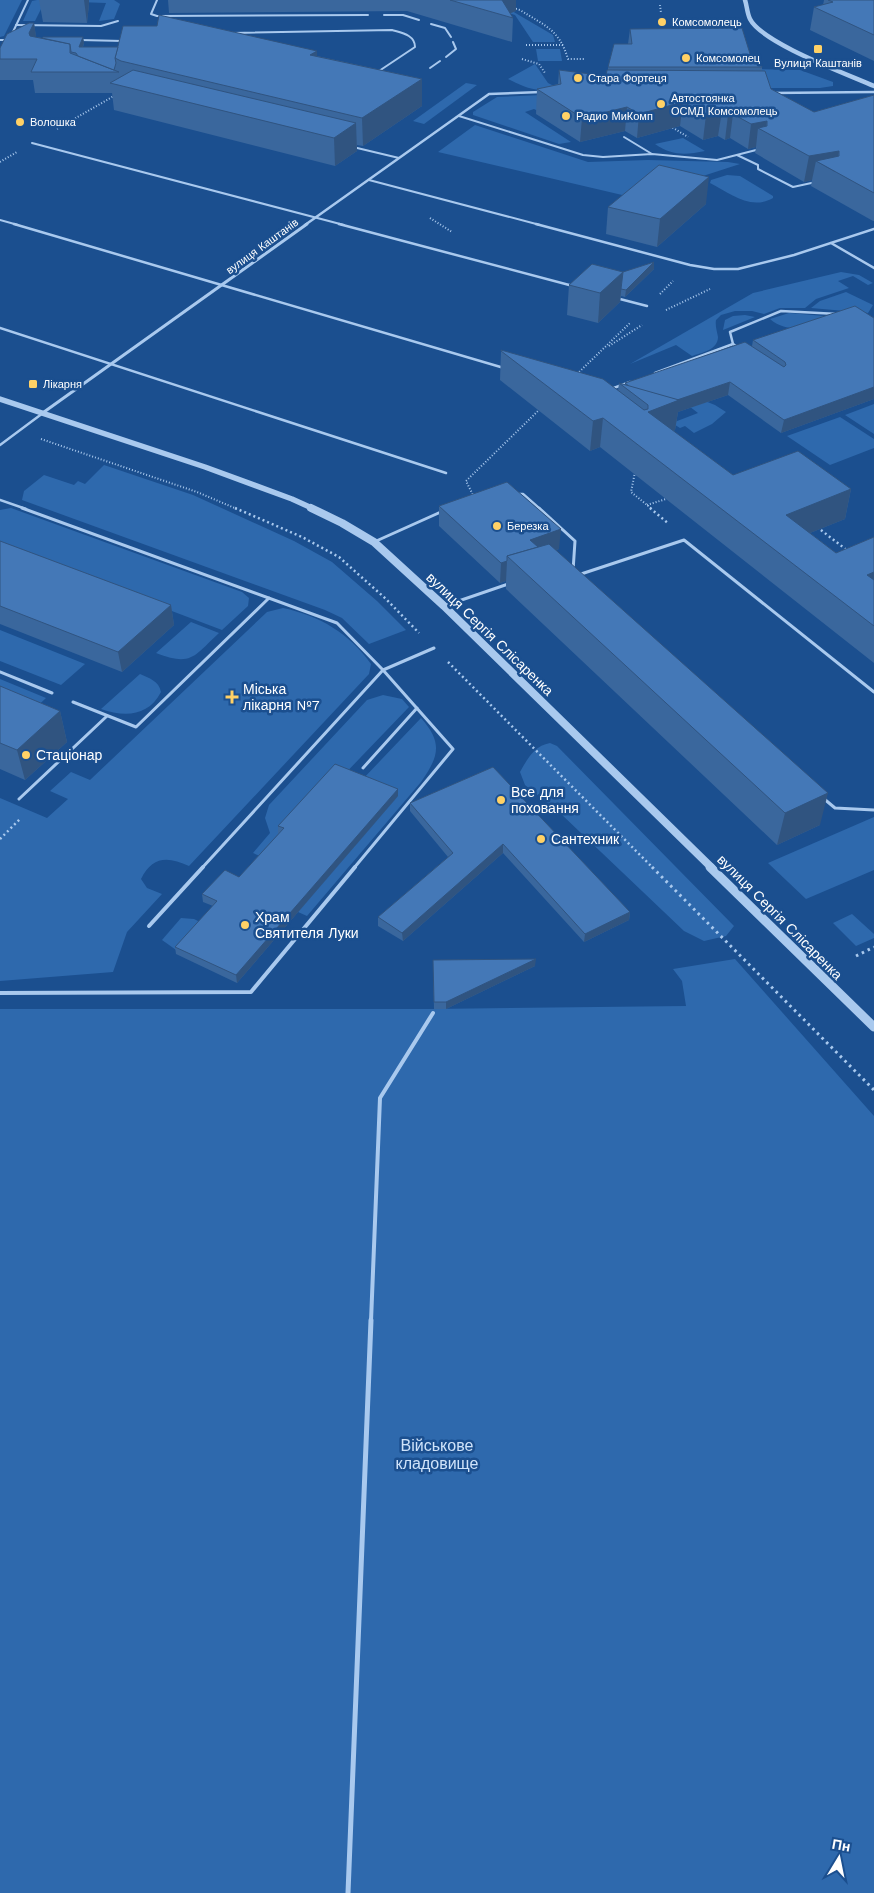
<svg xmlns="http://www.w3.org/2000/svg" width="874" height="1893" font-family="'Work Sans',sans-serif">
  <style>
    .green { fill: #2e69ad }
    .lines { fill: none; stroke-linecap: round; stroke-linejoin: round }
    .path-far2 { stroke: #a9c9ee; stroke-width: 2; stroke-dasharray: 1 2; stroke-linecap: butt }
    .path-far1 { stroke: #a9c9ee; stroke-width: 2.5; stroke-dasharray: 2 3; stroke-linecap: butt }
    .path { stroke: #a9c9ee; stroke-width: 3; stroke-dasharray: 2.5 4; stroke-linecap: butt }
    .service-far4 { stroke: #a9c9ee; stroke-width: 2 }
    .service-far3 { stroke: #a9c9ee; stroke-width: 2.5 }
    .service-far2 { stroke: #a9c9ee; stroke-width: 3 }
    .service-far1 { stroke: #a9c9ee; stroke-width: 4 }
    .service { stroke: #a9c9ee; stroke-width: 5 }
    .minor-far1 { stroke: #a9c9ee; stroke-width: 2.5 }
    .minor { stroke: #a9c9ee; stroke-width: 3 }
    .tertiary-far3 { stroke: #a9c9ee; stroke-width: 4.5 }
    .tertiary-far2 { stroke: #a9c9ee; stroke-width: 5.5 }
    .tertiary-far1 { stroke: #a9c9ee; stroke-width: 8 }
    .tertiary { stroke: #a9c9ee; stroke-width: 9 }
    .wall { fill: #3a679d }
    .shaded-wall { fill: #305480 }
    .building { fill: #4478b7; stroke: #305480 }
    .poi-dot { fill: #ffd166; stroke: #1b4f8f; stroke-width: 2 }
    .labels { text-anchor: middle; stroke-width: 5; stroke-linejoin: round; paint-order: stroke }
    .far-poi-label { font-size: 11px; fill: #fff; stroke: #1b4f8f; text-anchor: start }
    .far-street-label { font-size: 11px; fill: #fff; stroke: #1b4f8f }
    .street-label { font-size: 14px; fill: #fff; stroke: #1b4f8f }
    .poi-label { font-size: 14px; fill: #fff; stroke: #1b4f8f; text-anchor: start }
    .near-park-label { font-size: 16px; fill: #cfe3fa; stroke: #1b4f8f }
  </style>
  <rect width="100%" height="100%" fill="#1b4f8f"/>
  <g class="green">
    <path d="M0,0h22l-18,36 -4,1z"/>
    <path d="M37,0h34l-27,3 -9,18h-12l9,-20z"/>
    <path d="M81,0h33l6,4 -6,15 -15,2 7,-18 -28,-1z"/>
    <path d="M466,0l46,11 41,24 2,7h-22l-18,-27z"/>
    <path d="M536,49h24l2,12h-24z"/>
    <path d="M535,64l13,19 6,3c-14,9 -32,0 -46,-7z"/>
    <path d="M753,69l47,1 33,12v4l-13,2h-61z"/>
    <path d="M466,83l11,2 -53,39 -11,-3z"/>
    <path d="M565,94l-27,17 -4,-2 -9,3 46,30 -12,2 -86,-29v-3l24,-15z"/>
    <path d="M475,125l113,37 60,-2 80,2 12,2 -105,34 -197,-46z"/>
    <path d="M683,138l22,13c-19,4 -33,5 -50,-7z"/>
    <path d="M727,175l13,1 33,20v2c-23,13 -43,-5 -63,-15l1,-3z"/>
    <path d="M841,272l18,3 14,8 -5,2 -15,-9 -15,5 11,7 -33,11 -11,9h-25l-16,6 -12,-3h-17l-14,4 -5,5c-1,6 1,11 2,17 0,13 -17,16 -26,19l-16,-11 -46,19 123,-71z"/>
    <path d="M846,292l27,13 -5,8 -57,-5 9,-7z"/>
    <path d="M789,313l59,5c-25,5 -56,20 -78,1z"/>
    <path d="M745,315l10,2 -32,13 2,-10 8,-4z"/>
    <path d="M659,383l56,22 11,7 -14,12 -18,9 -9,-7 -5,2 -8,-5 26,-10z"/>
    <path d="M874,404v30l-29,-19z"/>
    <path d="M840,417l34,22v9l-44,17 -43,-29z"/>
    <path d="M104,465l89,30 101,46 38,21 45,39 29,29 -37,14 -27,-26 -17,-8 -303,-110 2,-9 20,-16 30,10 4,-4 7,3z"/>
    <path d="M11,508l231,84 7,6 -1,8 -26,24 -222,-84v-36z"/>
    <path d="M283,608c37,8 66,25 88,56l-2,10 -180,192c-21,-10 -37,-10 -48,13l6,9 15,6 -35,38 -14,40 -113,9v-183l47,20 21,-19 -18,-8 21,-19 19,8 177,-168z"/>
    <path d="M191,622l28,11c-25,23 -27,34 -63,20z"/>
    <path d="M0,630l85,34 -24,21 -61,-24z"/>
    <path d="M140,674c9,4 19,7 21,18 -13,25 -37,25 -60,17z"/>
    <path d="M0,679l46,19 -17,16 -29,-12z"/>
    <path d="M383,695l19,4 7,8 -145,151 -11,-5 17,-20 -5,-15 4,-13 98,-105z"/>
    <path d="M421,718c22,25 18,38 0,64l-114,134 -9,-4 99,-115 -36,-16z"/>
    <path d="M550,743l7,3 177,180 -8,10 -22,5 -20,-10 -124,-118 -35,-28 -5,-13c8,-14 14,-26 30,-29z"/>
    <path d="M874,817v53l-68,29 -38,-36z"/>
    <path d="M852,914l22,20v4l-18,8 -23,-23z"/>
    <path d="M181,918l13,1 10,5 -25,28 -17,-12z"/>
    <path d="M735,959l139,157v777h-874v-884h434l252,-3 -4,-25 -9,-12z"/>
  </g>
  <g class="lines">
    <g class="path-far2">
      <path d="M660,5l1,8"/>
      <path d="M513,8l7,2c25,16 39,19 48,49h16"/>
      <path d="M526,45h38"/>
      <path d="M522,59l17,5 6,9"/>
      <path d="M670,126l18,11"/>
      <path d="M57,129l57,-33"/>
      <path d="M0,162l17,-10"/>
      <path d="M430,218l22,14"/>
      <path d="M660,294l13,-13"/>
      <path d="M666,310l44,-21"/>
      <path d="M609,346l33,-21"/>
      <path d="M577,374l53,-51"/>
      <path d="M41,439l156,53 40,17"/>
      <path d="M635,472l-4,20 21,17"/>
      <path d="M474,497l-8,-16 74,-72"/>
      <path d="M647,505l19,-6"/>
    </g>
    <g class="path-far1">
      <path d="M235,508l67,29 37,20 47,42 33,34"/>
      <path d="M650,508l19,16"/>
      <path d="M817,527l31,24"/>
      <path d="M448,662l205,206"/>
      <path d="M0,839l20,-20"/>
    </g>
    <g class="path">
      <path d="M652,867l222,223"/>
      <path d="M856,956l18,-9"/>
    </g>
    <g class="service-far4">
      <path d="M157,0l-6,14 6,2 211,-1"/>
      <path d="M384,15h19l16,5"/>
      <path d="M431,24l14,4 6,9"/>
      <path d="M16,25l85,1 17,-5"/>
      <path d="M233,33l159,-3c10,3 23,5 23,17l-39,26"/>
      <path d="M12,34l16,-34"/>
      <path d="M0,40h8"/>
      <path d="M80,40l43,1"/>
      <path d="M446,57l10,-8 -3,-7"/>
      <path d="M430,68l10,-7"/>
      <path d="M459,116l124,39 20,2 49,-3 65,6 43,-11"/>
      <path d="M624,137l28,17"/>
      <path d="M32,143l312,82"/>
      <path d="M353,147l46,11"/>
      <path d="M737,155l21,10v4l35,18 23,-5"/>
      <path d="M369,180l171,45"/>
      <path d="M0,220l18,5"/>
    </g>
    <g class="service-far3">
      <path d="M14,224l490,144"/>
      <path d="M339,224l234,62"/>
      <path d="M536,224l154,41 24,4h24l56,-14 80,-26"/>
      <path d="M831,243l43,25"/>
      <path d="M616,298l31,8"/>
      <path d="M0,328l446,145"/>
      <path d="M733,344l-3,-12 51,-21 57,3"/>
      <path d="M655,373l78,-29 7,5"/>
      <path d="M611,389l19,-7"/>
      <path d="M0,445l43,-32"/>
      <path d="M517,494h6l17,15"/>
      <path d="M0,500l26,9"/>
    </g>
    <g class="service-far2">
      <path d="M22,508l315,115 46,47 70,79 -99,119"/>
      <path d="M539,508l36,33 -2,30"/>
      <path d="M374,542l69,-31"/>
      <path d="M578,575l106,-35 190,152"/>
      <path d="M444,606l67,-23"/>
      <path d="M0,672l52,21"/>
      <path d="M73,702l63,25 133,-129"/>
      <path d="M363,768l54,-60"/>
      <path d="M823,798l12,10 39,2"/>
      <path d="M19,799l88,-83"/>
      <path d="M202,868l181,-198 51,-22"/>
    </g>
    <g class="service-far1">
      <path d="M149,926l54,-59"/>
      <path d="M0,993l251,-1 104,-125"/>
      <path d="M371,1321l9,-223 53,-85"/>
    </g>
    <path class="service" d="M348,1893l23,-573"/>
    <g class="minor-far1">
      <path d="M772,93l102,-1"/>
      <path d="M305,225l184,-131 52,-2"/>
    </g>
    <path class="minor" d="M44,412l263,-188"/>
    <path class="tertiary-far3" d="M745,0c2,6 2,13 5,19 12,24 97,55 124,67"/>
    <path class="tertiary-far2" d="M0,399l205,68 87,32 22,10"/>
    <path class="tertiary-far1" d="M311,508l31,15 32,19 70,64 268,262"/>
    <path class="tertiary" d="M710,867l164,160"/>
  </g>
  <g class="wall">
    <path d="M39,0h50v4l-2,19 -44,-1z"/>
    <path d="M168,0h348v11l-6,2 3,5 -1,24 -105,-31 -238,2z"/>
    <path d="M824,0h50v61l-64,-31 4,-23 9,-2z"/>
    <path d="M34,23l2,14 6,1 41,-1 1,6 -1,4 234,9 105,23v27l-59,40 -6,-1v6l-22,15 -221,-56 -2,-17h-77l-2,-13h-33v-32z"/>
    <path d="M630,29l121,28 11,10v4l9,18 43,23 60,-17v126h-1l-62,-35 1,-6 -8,2 -49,-29 1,-6 -8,2 -18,-11 -5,2 -7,-4 -15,4 -23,-14 -43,12 -12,-7 -45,11 -44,-28 1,-25 21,-5 1,-14 47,6 2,-6v-3l20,-23z"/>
    <path d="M706,204l-49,43 -51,-13 2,-27z"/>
    <path d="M654,269l-29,28 -4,-1 -1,6 -22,21 -31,-8 2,-30 54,-13z"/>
    <path d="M874,318v81l-93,34 -53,-38 -50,17 -3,18 -2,1 60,44 118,14 -6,30 -35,14 26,20 38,-16v126l-274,-216 -10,4 -90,-71 1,-29 117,40 1,-8 6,2v-2l127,-37 1,-6z"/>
    <path d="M439,506l120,43 -3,1 264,275 -43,20 -271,-256v-8l-6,2 -61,-57z"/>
    <path d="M0,541l171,64 3,20 -52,47 -122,-48z"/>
    <path d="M0,686l60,25 7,31 -42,38 -25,-11z"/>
    <path d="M493,767l137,145 -1,8 -45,22 -81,-89 -100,88 -25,-15v-9l70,-60 -38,-46v-8z"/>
    <path d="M398,789v7l-161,187 -61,-29 -1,-7 38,-41 -10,-4 -1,-8 37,-17 40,-44h-1v-7z"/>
    <path d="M433,960l102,6 -89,43h-12z"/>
  </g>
  <g class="shaded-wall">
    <path d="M84,0h5v4l-2,19z"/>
    <path d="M500,0h16v11l-12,5z"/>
    <path d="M34,23l3,20 -5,10 -3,-20z"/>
    <path d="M83,37l1,6 -4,10 -1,-6z"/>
    <path d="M317,51l1,27 -8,-23z"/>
    <path d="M422,79v27l-59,40 -1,-28z"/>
    <path d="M683,102l-3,24 -43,12 2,-24z"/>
    <path d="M627,107l-2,24 -45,11 2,-24z"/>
    <path d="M722,111l-4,25 -15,4 3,-25z"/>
    <path d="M733,114l-3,24 -5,2 3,-25z"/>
    <path d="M767,121l-2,11 -7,-4 -2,19 -8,2 3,-25z"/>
    <path d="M356,123l1,28 -22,15 -1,-28z"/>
    <path d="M839,151l-4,21 -19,-11 -4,19 -8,2 5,-26z"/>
    <path d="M709,177l-3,27 -49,43 3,-28z"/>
    <path d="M654,262v7l-29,28 1,-7z"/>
    <path d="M623,272l-3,30 -22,21 2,-30z"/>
    <path d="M730,382l-2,13 -50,17 -3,18 -30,12 3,-30 8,-5z"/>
    <path d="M874,387v12l-93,34 3,-13z"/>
    <path d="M603,418l-3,29 -10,4 3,-30z"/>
    <path d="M851,489l-6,30 -65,26 6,-30z"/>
    <path d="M561,529l-2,20 -18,7 -11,-16z"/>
    <path d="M507,561l-1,20 -6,2 1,-20z"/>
    <path d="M874,572v28l-7,-25z"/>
    <path d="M171,605l3,20 -52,47 -4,-20z"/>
    <path d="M60,711l7,31 -42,38 -8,-30z"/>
    <path d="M398,789v7l-161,187 -1,-8z"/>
    <path d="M828,793l-8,32 -43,20 8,-32z"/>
    <path d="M503,844v9l-100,88 -1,-8z"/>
    <path d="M630,912l-1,8 -45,22 1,-8z"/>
    <path d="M536,959l-1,7 -89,43v-7z"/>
  </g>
  <g class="building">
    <path d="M450,0h52l11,18z"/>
    <path d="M828,0h46v35l-60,-28 19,-5z"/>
    <path d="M159,15l158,36 -7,4 112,24 -60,39 -241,-57 -6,-3 8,-32h34z"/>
    <path d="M29,23h5l-5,10 1,3 40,8v9l49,19h-88l6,-13h-37v-11l7,-14z"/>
    <path d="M742,28l9,29h8l3,10h-154l6,-23h18l-2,-15z"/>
    <path d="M43,37h40l-4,10h39l-3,11 1,5 -2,7 -36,-14 -2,-3 -5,-1 -1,-8 -28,-6z"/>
    <path d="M133,70l223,53 -22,15 -224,-55z"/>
    <path d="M559,70l47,6 1,-6 158,1 6,18 43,23 60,-17v98l-58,-32 23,-5v-5l-30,5 -51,-28 9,-2v-5l-16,3 -18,-10 -5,1 -6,-4 -16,4 -23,-13 -44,12 -12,-7 -45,11 -45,-29 24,-5z"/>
    <path d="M659,165l50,12 -49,42 -52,-12z"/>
    <path d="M654,262l-28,28 -5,-1 2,-17z"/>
    <path d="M592,264l31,8 -23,21 -31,-8z"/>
    <path d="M855,306l19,12v69l-90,33 -54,-38 -53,18 -47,-13 -5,-4 120,-41 39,25 2,-2 -1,-3 -32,-22z"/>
    <path d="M501,350l102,29 41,31 4,-1v-4l-29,-22 60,17 -31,12 85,63 65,-24 53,38 -65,26 50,38 38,-16v35l-7,3 7,5v46l-271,-208 -10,3 -92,-70z"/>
    <path d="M507,482l54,47 -31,11 8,7 -31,9v5l-6,2 -62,-57z"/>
    <path d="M0,541l171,64 -53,47 -118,-46z"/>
    <path d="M549,544l279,249 -43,20 -278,-257z"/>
    <path d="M0,686l60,25 -43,39 -17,-7z"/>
    <path d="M335,764l63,25 -162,186 -61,-28 42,-46 -15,-7 23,-24 14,7 45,-49 -6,-2z"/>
    <path d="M493,767l137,145 -45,22 -82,-90 -101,89 -24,-16 75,-64 -43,-50z"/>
    <path d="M536,959l-90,43h-12l-1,-42z"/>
  </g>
  <g class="poi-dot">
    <circle cx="662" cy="22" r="5"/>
    <rect x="813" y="44" width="10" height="10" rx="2.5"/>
    <circle cx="686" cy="58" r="5"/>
    <circle cx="578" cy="78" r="5"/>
    <circle cx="661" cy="104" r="5"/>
    <circle cx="566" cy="116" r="5"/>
    <circle cx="20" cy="122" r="5"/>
    <rect x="28" y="379" width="10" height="10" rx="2.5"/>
    <circle cx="497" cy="526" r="5"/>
    <path d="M229.5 689.5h5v5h5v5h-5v5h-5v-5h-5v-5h5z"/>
    <circle cx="26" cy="755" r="5"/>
    <circle cx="501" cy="800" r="5"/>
    <circle cx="541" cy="839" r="5"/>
    <circle cx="245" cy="925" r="5"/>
  </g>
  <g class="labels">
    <g class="far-poi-label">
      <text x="672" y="26">Комсомолець</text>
      <text x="696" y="62">Комсомолец</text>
      <text x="818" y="67" text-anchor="middle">Вулиця Каштанів</text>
      <text x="588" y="82">Стара Фортеця</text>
      <text x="671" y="102">Автостоянка<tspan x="671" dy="13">ОСМД Комсомолець</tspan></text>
      <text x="576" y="120">Радио МиКомп</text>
      <text x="30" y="126">Волошка</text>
      <text x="43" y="388">Лікарня</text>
      <text x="507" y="530">Березка</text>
    </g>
    <g class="far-street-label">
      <text transform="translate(262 246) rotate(-36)" y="4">вулиця Каштанів</text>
    </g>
    <g class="street-label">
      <text transform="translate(490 634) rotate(44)" y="5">вулиця Сергія Слісаренка</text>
      <text transform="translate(780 917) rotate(45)" y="5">вулиця Сергія Слісаренка</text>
    </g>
    <g class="poi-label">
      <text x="243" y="694">Міська<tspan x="243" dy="16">лікарня №7</tspan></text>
      <text x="36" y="760">Стаціонар</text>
      <text x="511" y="797">Все для<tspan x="511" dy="16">поховання</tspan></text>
      <text x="551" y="844">Сантехник</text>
      <text x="255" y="922">Храм<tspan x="255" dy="16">Святителя Луки</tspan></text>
    </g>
    <g class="near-park-label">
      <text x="437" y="1451">Військове<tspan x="437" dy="18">кладовище</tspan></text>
    </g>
  </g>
  <g transform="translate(839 1858) rotate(10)" stroke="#1b4f8f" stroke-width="4" paint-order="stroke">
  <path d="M0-4L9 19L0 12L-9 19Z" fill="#ffffff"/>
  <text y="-8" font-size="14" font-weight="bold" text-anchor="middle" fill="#ffffff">Пн</text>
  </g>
</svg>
